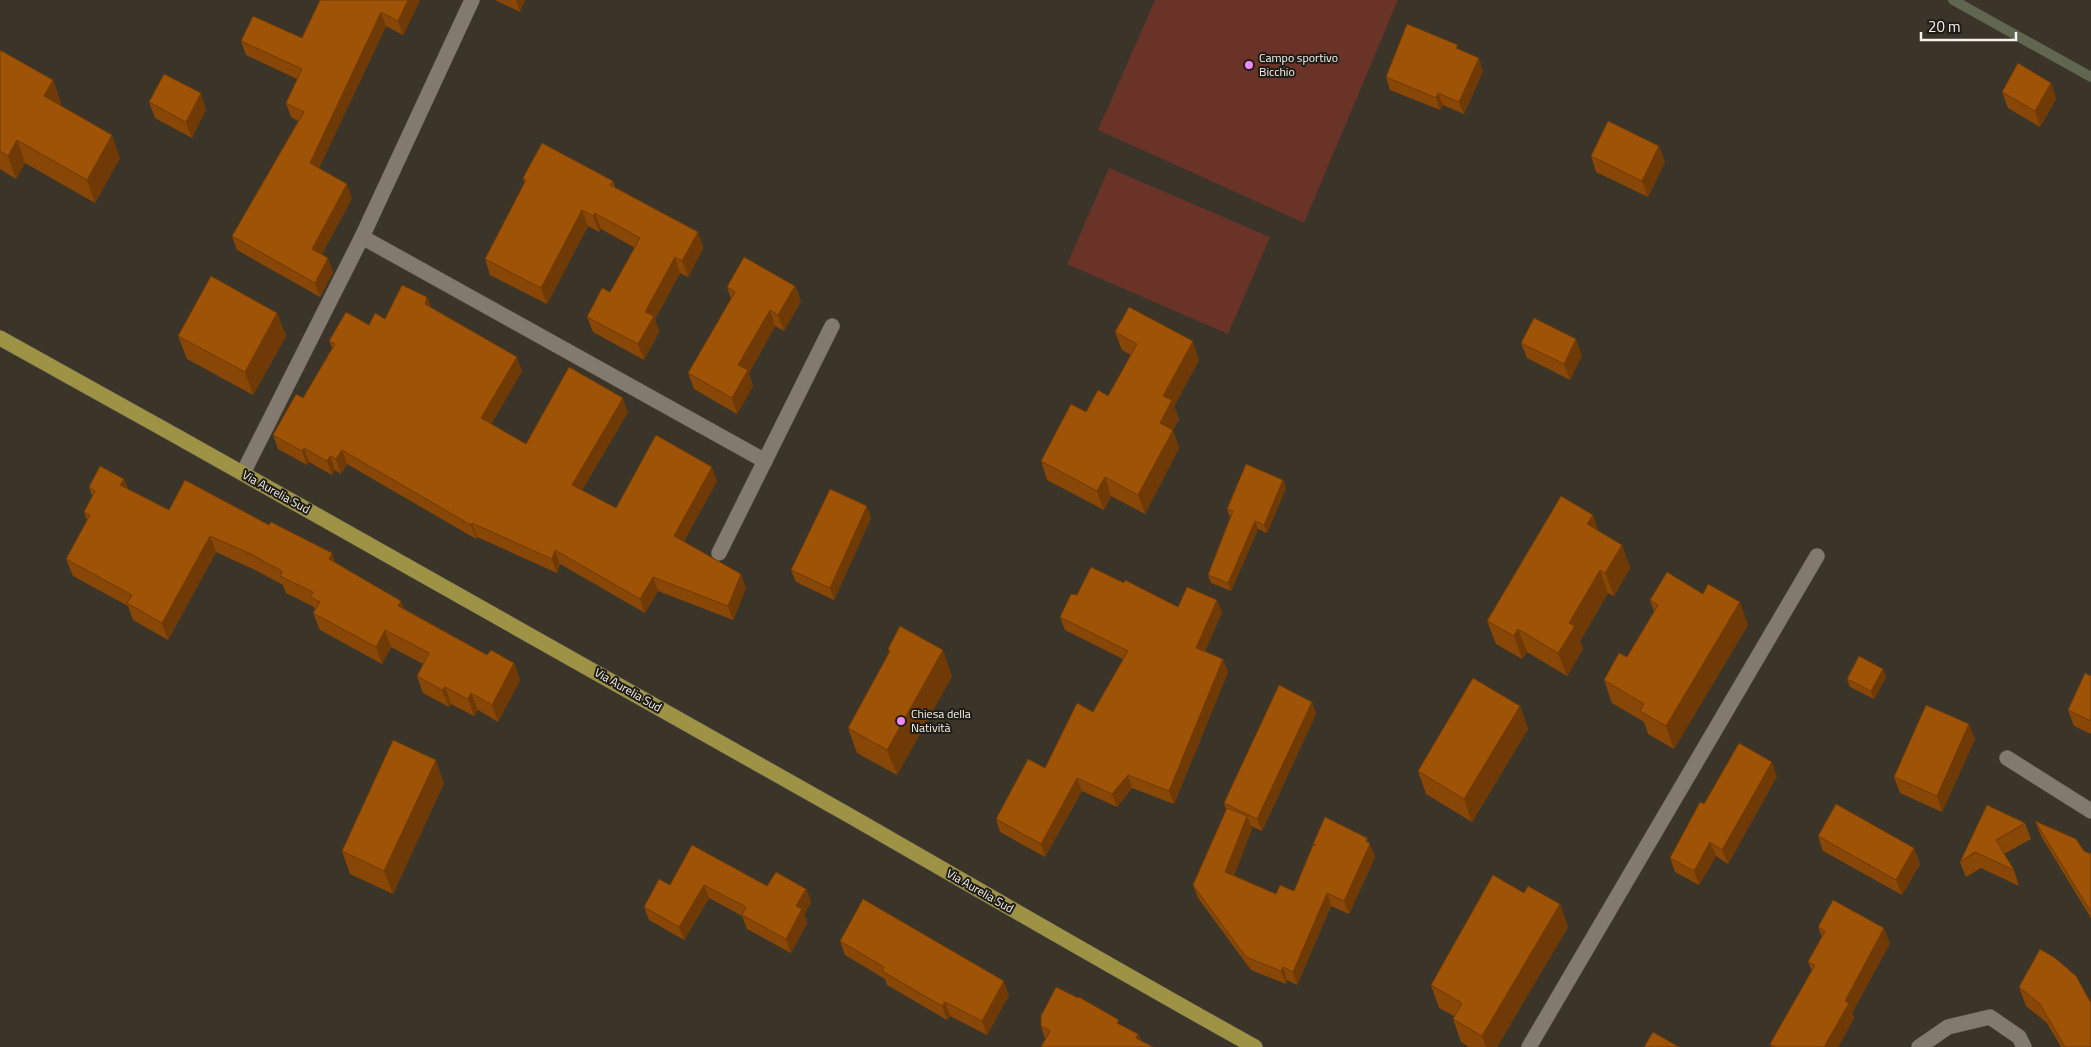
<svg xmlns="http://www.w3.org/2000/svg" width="2091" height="1047" font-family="'Titillium Web',sans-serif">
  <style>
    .green { fill: #6a3327 }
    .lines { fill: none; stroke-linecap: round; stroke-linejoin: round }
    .stream { stroke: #60664f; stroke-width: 10 }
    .minor-casing { stroke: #59534a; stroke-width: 16 }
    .major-casing { stroke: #59534a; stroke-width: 16 }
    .minor { stroke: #827a6e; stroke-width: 15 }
    .major { stroke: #9e9345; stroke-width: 15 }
    .wall { fill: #884706 }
    .shaded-wall { fill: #6f3a05 }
    .building { fill: #9e5307; stroke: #6f3a05 }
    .poi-dot { fill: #f08bf5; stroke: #1f1c17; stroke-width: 2 }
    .labels { text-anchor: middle; stroke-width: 4; stroke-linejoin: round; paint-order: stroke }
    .poi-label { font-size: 12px; fill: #f7f3ec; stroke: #1f1c17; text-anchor: start }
    .street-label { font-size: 12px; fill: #f7f3ec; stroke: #1f1c17 }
  </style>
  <rect width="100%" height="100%" fill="#3a3429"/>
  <g class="green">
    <path d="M1155,0h243l-94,223 -206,-93z"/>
    <path d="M1109,168l161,69 -42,97 -161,-70z"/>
  </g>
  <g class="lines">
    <path class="stream" d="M1953,0l138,77"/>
    <defs>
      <g id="minor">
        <path d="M362,237l110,-237"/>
        <path d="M243,473l119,-236 403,224"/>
        <path d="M719,553l113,-227"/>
        <path d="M2007,758l84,53"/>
        <path d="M1529,1047l288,-491"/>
        <path d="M1919,1047l29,-20 42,-10 29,20 5,10"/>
      </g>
      <path id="major" d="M0,338c285,158 569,318 852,479 134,77 268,155 403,230"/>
    </defs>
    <use href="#minor" class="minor-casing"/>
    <use href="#major" class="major-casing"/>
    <use href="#minor" class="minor"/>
    <use href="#major" class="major"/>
  </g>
  <g class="wall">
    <path d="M320,0h100l-17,35 -17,-9 -67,142 33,30 -30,56 11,18 -13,25 -83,-47 -5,-14 66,-115 -7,-4 -5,-14 11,-24 -51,-24 -5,-14 61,-3z"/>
    <path d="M495,0h30l-5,12z"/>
    <path d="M0,50l53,30 8,23 -1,2 60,53 -25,45 -70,-40 -9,16 -16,-10z"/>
    <path d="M1459,50l24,21 -19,43 -21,-9 -3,5 -50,-20 -4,-13z"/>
    <path d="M2051,83l5,16 -16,28 -32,-19 -6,-16z"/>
    <path d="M149,102l57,7 -14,29 -37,-20z"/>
    <path d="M1591,156l74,6 -17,35 -52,-25z"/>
    <path d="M523,178l90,3 2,6 83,45 5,16 -15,29 -8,-4 -25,46 4,13 -15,28 -51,-28 -6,-15 23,-25 25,-44 -34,-19 -2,3 -11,-6 -41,78 -57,-29 -5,-16 39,-76z"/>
    <path d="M795,286l6,15 -17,30 -9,-5 -26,47 4,13 -16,28 -43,-25 -6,-16 43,-74 -4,-12z"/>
    <path d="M431,308l91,63 -31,53 35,20 102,-32 -46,78 34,18 101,-27 -33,60 62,47 -13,32 -75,-29 -13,22 -85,-49 -3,9 -80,-36 -1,2 -129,-75 -6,10 -6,-4 -3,5 -23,-13 -2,3 -29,-16 -5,-14 30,-37 29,-50 -3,-7 56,-22z"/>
    <path d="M277,313l9,23 -33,59 -66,-36 -9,-23z"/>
    <path d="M1115,332l84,28 -25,46 5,13 -6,11 6,18 -34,66 -34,-18 -7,14 -57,-30 -6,-19 45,-49 22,-16 23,-41 -9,-5z"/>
    <path d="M1521,343l61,12 -12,25 -43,-22z"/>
    <path d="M124,479l4,10 41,21 167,53 69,46 82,46 27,8 6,17 -22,42 -20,-12 -4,6 -23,-12 -2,3 -26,-14 -6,-17 6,-12 -32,-17 -9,17 -62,-34 -7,-17 2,-2 -1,-4 -28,-14 -3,-8 -26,-14 -41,-19 -48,88 -35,-20 -5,-14 -55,-30 -7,-17 21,-38 -3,-9 8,-16 -3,-9z"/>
    <path d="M1283,480l3,8 -19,45 -9,-4 -27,62 -20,-8 -3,-8 22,-58 -3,-8z"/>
    <path d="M1593,515l5,16 24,14 8,23 -16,28 -6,-3 -28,48 3,8 -16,27 -40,-24 -5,7 -26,-15 -9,-23z"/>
    <path d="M871,518l-37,82 -38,-18 -5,-12z"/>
    <path d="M1124,583l54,24 44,5 -17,39 18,8 5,13 -54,132 -42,-16 -15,19 -35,-16 -37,66 -45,-25 -4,-13 49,-51 48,-56 30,-53 -58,-29 -5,-13 17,-22z"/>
    <path d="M1650,600l98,25 -74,124 -26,-15 -4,-12 -32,-19 -8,-23 23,-23 27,-45z"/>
    <path d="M888,649l64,27 -55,99 -40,-22 -9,-25 41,-75z"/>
    <path d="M2091,676v58l-17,-8 -6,-16z"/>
    <path d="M1886,677l-12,22 -24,-12 -3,-8z"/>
    <path d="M1312,702l4,12 -54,117 -11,-5 1,3 -18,46 42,19 18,-3 20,-46 -1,-1 54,-6 8,19 -26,57 -18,-8 -34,79 -10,-5 -1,4 -35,-14 -53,-72 -5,-13 33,-75 -2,-7z"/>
    <path d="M1520,706l8,23 -56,93 -46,-28 -8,-23z"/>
    <path d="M1975,739l-33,73 -42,-19 -6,-16z"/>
    <path d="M1777,776l-49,88 -12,-8 -17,29 -24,-13 -5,-14 34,-54z"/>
    <path d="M444,783l-51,111 -43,-20 -8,-23z"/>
    <path d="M2035,821l49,30 7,3v64l-50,-82z"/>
    <path d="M2025,823l6,16 -27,15 10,16 5,16 -38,-18 -15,9 -6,-15z"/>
    <path d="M1818,836l96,12 6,16 -18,31 -79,-44z"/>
    <path d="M692,845l75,41 39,3 5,13 -7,13 3,8 -16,30 -44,-24 -5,-13 -33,-18 -25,42 -35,-20 -5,-13 26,-22z"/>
    <path d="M1524,893l36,11 8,23 -71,120h-28l-8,-5 -8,-23 1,-3 -15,-8 -8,-23z"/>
    <path d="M1818,927l72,16 -38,70 2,5 -16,29h-67l-1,-3 42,-73 -4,-9 14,-25z"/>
    <path d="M840,941l169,54 -22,40 -37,-19 -3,4 -60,-35 -2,-6 -40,-24z"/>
    <path d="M2019,987l72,16v44h-30l-14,-24 -21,-17z"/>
    <path d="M1121,1025l17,9 3,7 -96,-2 -4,-13z"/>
  </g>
  <g class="shaded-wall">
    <path d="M408,0h12l-17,35 -5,-14z"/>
    <path d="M516,0h9l-5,12z"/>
    <path d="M381,12l5,14 -71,150 -5,-13z"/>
    <path d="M1479,58l4,13 -19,43 -5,-12z"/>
    <path d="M53,80l8,23 -9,16 -8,-23z"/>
    <path d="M2051,83l5,16 -16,28 -5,-16z"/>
    <path d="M201,93l5,16 -14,29 -6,-16z"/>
    <path d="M1438,93l5,12 -3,5 -4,-12z"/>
    <path d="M112,135l8,23 -25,45 -8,-23z"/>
    <path d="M17,140l8,23 -9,16 -8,-23z"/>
    <path d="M1659,146l6,16 -17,35 -6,-16z"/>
    <path d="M347,184l5,14 -35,64 -5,-13z"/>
    <path d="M582,210l6,16 -41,78 -6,-16z"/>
    <path d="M595,213l6,16 -2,3 -6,-16z"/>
    <path d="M698,232l5,16 -15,29 -6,-16z"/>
    <path d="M675,257l5,16 -25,46 4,13 -15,28 -6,-16 7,-32z"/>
    <path d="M328,258l5,14 -13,25 -5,-14z"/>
    <path d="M795,286l6,15 -17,30 -6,-16z"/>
    <path d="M427,297l6,14 -8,-7z"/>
    <path d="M770,310l5,16 -26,47 4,13 -16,28 -5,-16 6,-33z"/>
    <path d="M277,313l9,23 -33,59 -8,-23z"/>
    <path d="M1576,339l6,16 -12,25 -6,-16z"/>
    <path d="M1193,341l6,19 -25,46 5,13 -6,11 6,18 -34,66 -7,-19 25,-99z"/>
    <path d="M517,357l5,14 -35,61 -6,-14z"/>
    <path d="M623,398l5,14 -51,87 -5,-14z"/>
    <path d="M304,448l5,14 -2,3 -5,-14z"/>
    <path d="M342,450l5,14 -6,10 -5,-15z"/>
    <path d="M330,456l5,14 -3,5 -5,-14z"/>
    <path d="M712,467l5,14 -38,69 -5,-14z"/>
    <path d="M1105,477l6,19 -7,14 -7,-19z"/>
    <path d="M124,479l6,17 -10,-11z"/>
    <path d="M1283,480l3,8 -19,45 -3,-8z"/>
    <path d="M867,506l4,12 -37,82 -4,-12z"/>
    <path d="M1593,515l8,23 -14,-14z"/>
    <path d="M1255,521l3,8 -27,62 -3,-8z"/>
    <path d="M472,523l5,14 -1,2 -5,-14z"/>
    <path d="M210,536l6,16 -48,88 -6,-17z"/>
    <path d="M1622,545l8,23 -16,28 -9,-23z"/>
    <path d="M555,550l5,14 -3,9 -5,-14z"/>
    <path d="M332,553l6,17 -9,-11z"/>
    <path d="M1600,570l8,23 -28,48 3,8 -16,27 -9,-23 11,-30z"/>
    <path d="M741,574l5,14 -13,32 -5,-14z"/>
    <path d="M653,577l5,14 -13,22 -5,-14z"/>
    <path d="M1217,600l5,12 -21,48 -5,-12z"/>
    <path d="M401,601l7,17 -10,-12z"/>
    <path d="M1740,602l8,23 -74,124 -8,-23z"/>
    <path d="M1518,629l9,23 -5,7 -8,-23z"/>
    <path d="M385,630l6,17 -9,17 -6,-17z"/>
    <path d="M943,650l9,26 -55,99 -10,-25z"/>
    <path d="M1223,659l5,13 -54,132 -5,-13z"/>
    <path d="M514,663l6,17 -22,42 -6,-17z"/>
    <path d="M1883,669l3,8 -12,22 -3,-8z"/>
    <path d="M445,687l6,17 -2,3 -7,-17z"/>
    <path d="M471,693l7,17 -4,6 -6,-17z"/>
    <path d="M1312,702l4,12 -54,117 -5,-12z"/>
    <path d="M1520,706l8,23 -56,93 -8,-23z"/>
    <path d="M1969,724l6,15 -33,73 -5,-16z"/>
    <path d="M436,760l8,23 -51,111 -9,-23z"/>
    <path d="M1772,762l5,14 -49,88 -6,-14z"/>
    <path d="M1128,775l4,13 -15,19 -5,-13z"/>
    <path d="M1077,778l5,13 -37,66 -4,-13z"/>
    <path d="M1247,816l5,13 -22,56 -5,-13z"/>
    <path d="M1367,838l8,19 -26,57 -5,-13z"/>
    <path d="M1710,842l6,14 -17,29 -5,-14z"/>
    <path d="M1914,848l6,16 -18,31 -6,-15z"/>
    <path d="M704,885l5,13 -25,42 -5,-13z"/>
    <path d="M806,889l5,13 -7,13 3,8 -16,30 -5,-14 10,-33z"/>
    <path d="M1327,893l4,13 -34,79 -4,-13z"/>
    <path d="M1560,904l8,23 -71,120h-11l-4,-11z"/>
    <path d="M1884,928l6,15 -38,70 2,5 -16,29h-14l21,-46z"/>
    <path d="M1283,967l4,13 -1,4 -5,-13z"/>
    <path d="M1004,981l5,14 -22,40 -5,-14z"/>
    <path d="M945,1002l5,14 -3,4 -5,-14z"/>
    <path d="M1138,1034l5,12 -7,-8z"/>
  </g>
  <g class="building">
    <path d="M320,0h88l-10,21 -17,-9 -71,151 37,21 -35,65 16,9 -13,25 -83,-47 72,-124 -18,-9 16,-34 -61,-28 12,-25 49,22z"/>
    <path d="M1407,24l51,21 -2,3 23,10 -20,44 -21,-9 -2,5 -50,-21z"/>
    <path d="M0,50l53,30 -9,16 68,39 -25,45 -70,-40 -9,16 -8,-5z"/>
    <path d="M2018,63l33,20 -16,28 -33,-19z"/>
    <path d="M164,74l37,19 -15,29 -37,-20z"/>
    <path d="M1608,121l51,25 -17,35 -51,-25z"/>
    <path d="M542,143l71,38 -3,4 88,47 -16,29 -7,-4 -30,55 9,4 -16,28 -51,-27 15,-29 8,4 30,-54 -45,-25 -2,3 -11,-6 -41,78 -56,-29 41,-79 -3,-2z"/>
    <path d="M744,257l51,29 -17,29 -8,-5 -32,55 10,5 -16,28 -44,-25 47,-81 -8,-5z"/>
    <path d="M211,276l66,37 -32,59 -67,-36z"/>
    <path d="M402,285l25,12 -2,7 92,53 -36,61 45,26 43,-77 54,31 -51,87 44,23 40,-73 56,32 -38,69 67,38 -13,32 -75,-29 -13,22 -85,-49 -3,9 -80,-36 -1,2 -129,-75 -6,9 -6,-3 -3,5 -23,-13 -2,3 -29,-16 23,-41 7,4 32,-54 -6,-3 17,-29 23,13 6,-12 10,6z"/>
    <path d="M1129,307l64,34 -30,55 9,4 -12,23 13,7 -35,65 -33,-18 -8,14 -56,-30 30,-57 15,8 12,-22 10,6 29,-52 -22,-12z"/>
    <path d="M1534,318l42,21 -12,25 -43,-21z"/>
    <path d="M1246,464l37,16 -19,45 -9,-4 -27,62 -20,-8 25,-64 -6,-2z"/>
    <path d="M100,466l24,13 -4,6 49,25 16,-30 84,45 2,-3 61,31 -3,6 72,42 -3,5 89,49 4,-5 23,13 -22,42 -21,-12 -3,6 -23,-12 -3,3 -25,-14 12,-23 -44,-23 -9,17 -63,-34 7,-11 -10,-5 3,-5 -33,-16 2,-5 -31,-17 -41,-18 -48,87 -35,-20 5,-8 -66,-36 24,-44 -6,-3 11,-21 -6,-4z"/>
    <path d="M830,489l37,17 -37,82 -39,-18z"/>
    <path d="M1561,496l32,19 -6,9 35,21 -17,28 -5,-3 -31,53 6,3 -17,27 -40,-24 -4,7 -27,-15z"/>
    <path d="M1091,567l33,16 1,-3 53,27 9,-20 30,13 -21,48 27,11 -54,132 -41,-16 -16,19 -35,-16 -36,66 -45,-25 32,-60 17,9 32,-65 16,9 35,-61 -68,-34 11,-23 6,1z"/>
    <path d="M1667,572l36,22 5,-10 32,18 -74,124 -26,-15 4,-7 -40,-24 15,-27 8,4 31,-52 -8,-5z"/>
    <path d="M900,626l43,24 -56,100 -39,-22 42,-77 -2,-2z"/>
    <path d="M1859,656l24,13 -12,22 -24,-12z"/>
    <path d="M2085,673l6,3v45l-23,-11z"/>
    <path d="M1473,678l47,28 -56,93 -46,-28z"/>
    <path d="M1279,685l33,17 -55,117 -33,-16z"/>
    <path d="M1926,705l43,19 -32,72 -43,-19z"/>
    <path d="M393,740l43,20 -52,111 -42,-20z"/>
    <path d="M1739,743l33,19 -50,88 -12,-8 -16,29 -24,-13 30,-56 4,2z"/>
    <path d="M1836,804l78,44 -18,32 -78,-44z"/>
    <path d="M1987,805l38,18 -29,17 18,30 -39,-18 -15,10z"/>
    <path d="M1227,808l20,8 -22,56 51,22 4,-9 14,6 19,-46h3l-3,-1 12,-27 42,21 -1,3 4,3 -26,57 -17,-8 -34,79 -10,-5 -2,4 -35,-14 -53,-72z"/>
    <path d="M2035,821l41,18 8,12 7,3v58z"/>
    <path d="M692,845l75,41 9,-14 30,17 -10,17 6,3 -16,30 -44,-24 4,-8 -42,-22 -25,42 -35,-20 15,-28 11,6z"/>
    <path d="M1493,875l31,18 4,-7 32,18 -78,132 -29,-17 9,-16 -31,-18z"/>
    <path d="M863,899l141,82 -22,40 -37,-19 -3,4 -60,-35 2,-4 -44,-26z"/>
    <path d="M1833,900l51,28 -39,73 4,2 -25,44h-49l-5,-3 45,-79 -7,-3 17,-31 -7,-4z"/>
    <path d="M2040,949l15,9 21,18 15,27v44h-26l-25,-43 -21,-17z"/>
    <path d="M1056,987l22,11 1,-1 40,23 -2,3 21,11 -2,4 17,9h-112l9,-16 -9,-5v-10z"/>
    <path d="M1653,1032l26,15h-35z"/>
  </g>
  <g class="poi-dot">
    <circle cx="1249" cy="65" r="5"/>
    <circle cx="901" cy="721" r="5"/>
  </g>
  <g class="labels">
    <g class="poi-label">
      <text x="1259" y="62">Campo sportivo<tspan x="1259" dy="14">Bicchio</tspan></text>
      <text x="911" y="718">Chiesa della<tspan x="911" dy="14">Natività</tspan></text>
    </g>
    <g class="street-label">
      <text transform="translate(276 492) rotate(29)" y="4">Via Aurelia Sud</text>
      <text transform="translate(628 690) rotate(30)" y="4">Via Aurelia Sud</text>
      <text transform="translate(980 891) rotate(30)" y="4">Via Aurelia Sud</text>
    </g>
  </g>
  <path d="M1921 32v8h95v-8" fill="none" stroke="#f7f3ec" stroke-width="2.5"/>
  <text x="1928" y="32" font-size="15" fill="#f7f3ec" stroke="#1f1c17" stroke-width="4" paint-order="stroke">20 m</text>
</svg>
